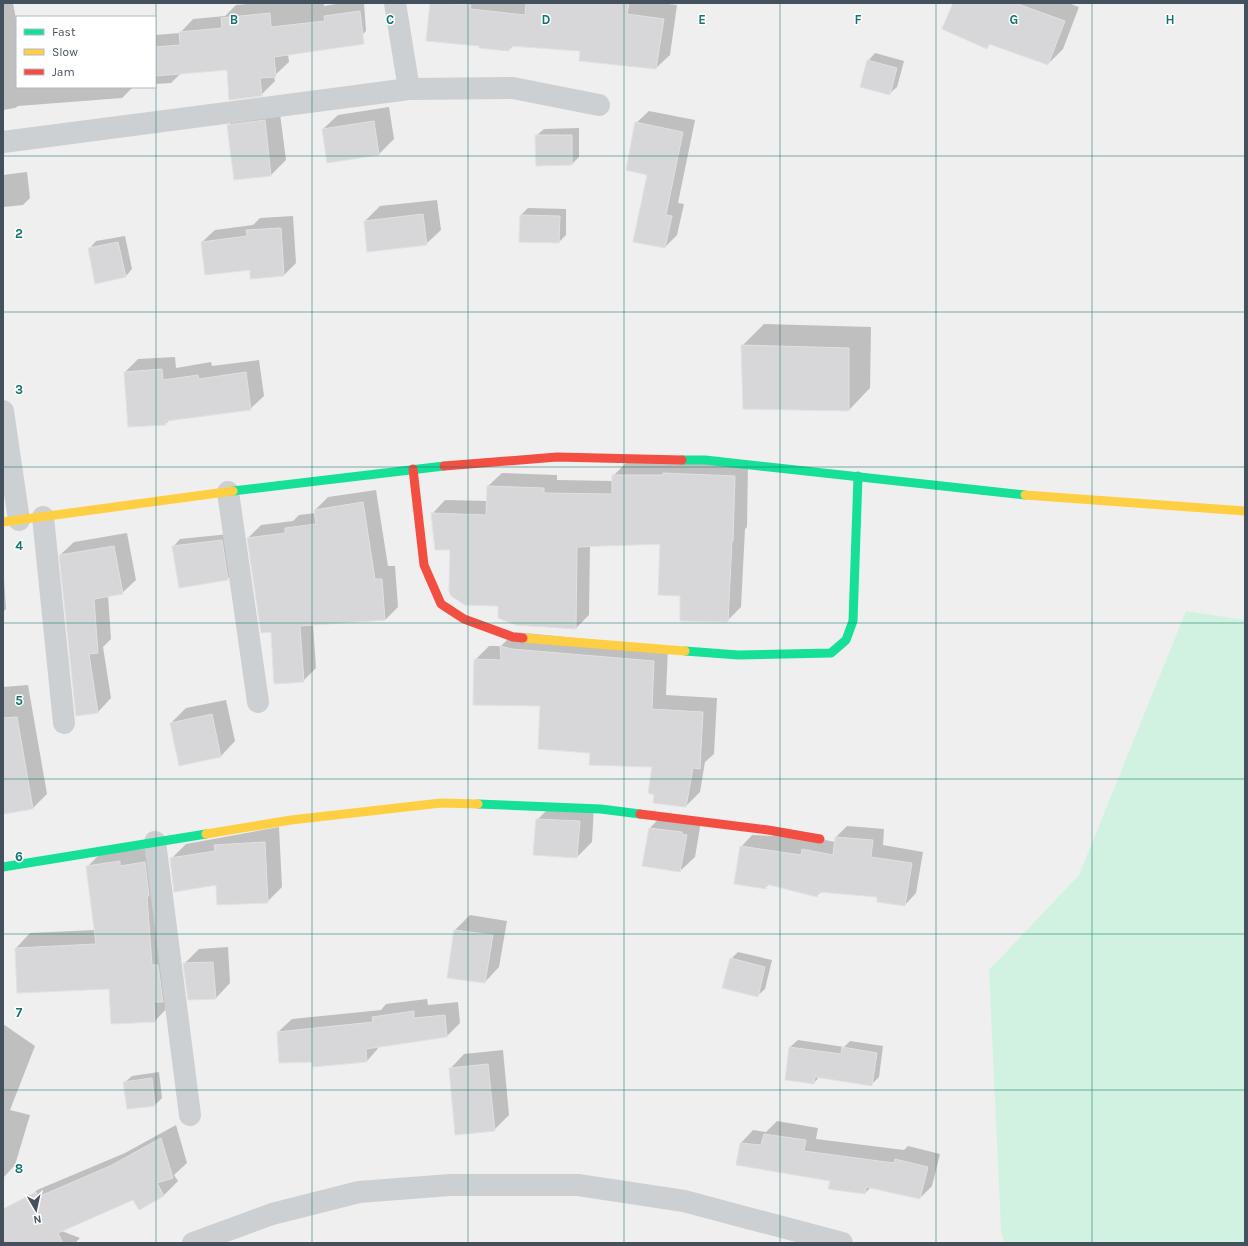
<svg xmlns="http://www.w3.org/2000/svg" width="1248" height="1246" font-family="Karla,sans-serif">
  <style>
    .green { fill: #d1f2e0 }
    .shadow { fill: #0003 }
    .building { fill: #d7d7d9; stroke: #e1e1e2 }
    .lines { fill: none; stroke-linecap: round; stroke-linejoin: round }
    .street { stroke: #cdd0d3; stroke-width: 22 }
    .fast { stroke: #16e098; stroke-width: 9 }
    .slow { stroke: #ffcf43; stroke-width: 9 }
    .jam { stroke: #f24e42; stroke-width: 9 }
    .grid { fill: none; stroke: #0f766e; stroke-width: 1; stroke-opacity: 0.55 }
    .grid-label { font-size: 13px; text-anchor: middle; font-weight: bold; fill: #0f766e; stroke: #fff; stroke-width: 3; stroke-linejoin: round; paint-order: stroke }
  </style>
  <rect width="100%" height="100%" fill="#f0efef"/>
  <path class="green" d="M1186,611l59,9v623h-241l-3,-14 -12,-259 90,-95z"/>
  <g class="shadow">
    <path d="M3,3h10l4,21v63h116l-11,11 -104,8 -3,2 -12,2z"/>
    <path d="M258,3h66v3l18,-3h22l2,28 -13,13 -65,9 1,9 -15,14 1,5 -14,14 -34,-26 -46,4 -10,10 -16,1v-49l25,-2 13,-14 32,-3 11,-11z"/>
    <path d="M431,3h228l18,2 -7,50 -14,13 -75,-17 -67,-6 -5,5 -29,-5 -53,-5z"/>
    <path d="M954,3h114l11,4 -16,42 -15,15 -57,-21 -4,5z"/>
    <path d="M875,53l29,8 -7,26 -8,7 -21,-33z"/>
    <path d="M279,106l7,54 -15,15 -37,4 -6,-53 15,-15z"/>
    <path d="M389,107l5,32 -15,15 -51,8 -5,-33 15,-14z"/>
    <path d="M649,111l46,9 -17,83 6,1 -7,31 -12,12 -29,-124z"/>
    <path d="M579,128v29l-7,7 -36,-28 8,-7z"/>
    <path d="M27,172l3,26 -7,7 -20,2v-32z"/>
    <path d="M437,200l4,30 -15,14 -61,-23 15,-15z"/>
    <path d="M528,208l38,1v26l-7,7 -38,-27z"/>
    <path d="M293,216l3,47 -12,12 -34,-6 -48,-27 13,-12 38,-5 7,-7z"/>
    <path d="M125,236l7,33 -7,8 -36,-28 7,-8z"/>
    <path d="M764,324l107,3 -1,61 -21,22 -107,-64z"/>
    <path d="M175,357l1,11 35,-6 1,4 47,-6 5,36 -14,13 -80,11 -5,4 -40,-52 13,-13z"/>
    <path d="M627,462h121l-1,65 -2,2 -4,78 -14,14 -45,-26 -21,-52 -71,2 -1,70 -13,13 -78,-23 -47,-56 -19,-35 13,-14 43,1v-15l14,-13 55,2v5l56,1v-5z"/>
    <path d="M376,490l12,76h7l3,41 -13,13 -72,4 3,44 -13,13 -31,-50 -24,-93 13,-13 32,-4 6,-6 17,-2 -1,-3 13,-13z"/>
    <path d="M127,533l9,47 -14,13 -14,2 3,44 -8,8 8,51 -13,14 -38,-157 14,-13z"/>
    <path d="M229,534l6,38 -8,7 -54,-32 7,-8z"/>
    <path d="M3,566l3,43 -3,3z"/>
    <path d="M515,632l153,15 -2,48 51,3 -3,56 -9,8 -5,30 -14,14 -31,-12 -1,-28 -63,-14 -49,-47 -67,-45 14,-14h12z"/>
    <path d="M28,685l19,109 -14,14 -30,5v-126z"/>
    <path d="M226,700l9,41 -14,15 -50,-33 15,-15z"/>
    <path d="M552,805l42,1 -2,36 -15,15 -40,-37z"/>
    <path d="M664,813l37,8 -6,36 -15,14 -30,-43z"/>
    <path d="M847,826l37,3 -1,16 40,7 -7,41 -11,12 -26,-9 -57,-5 -5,5 -48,-12 -4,4 -24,-41 11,-12 63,3 20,4v-4z"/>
    <path d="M279,827l3,60 -15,15 -50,-18 -46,-25 15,-15z"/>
    <path d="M159,848l10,158 -14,15 -45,-33 -94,-40 14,-15 65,-3 -8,-63 15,-15z"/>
    <path d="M470,915l37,6 -8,46 -14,15 -37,-5 7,-47z"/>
    <path d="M228,947l2,36 -14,15 -32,-34 15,-15z"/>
    <path d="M738,952l34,8 -7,29 -8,7 -26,-37z"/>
    <path d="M427,999l1,6 30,-3 2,21 -13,13 -67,10 -13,15h-54l-35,-29 14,-13 89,-9 5,-6z"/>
    <path d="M3,1024l32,22 -25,64 20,5 -15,50 -12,13z"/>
    <path d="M798,1040l46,7 6,-6 33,5 -4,31 -8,8 -51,-9 -6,7 -24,-36z"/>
    <path d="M503,1050l6,65 -15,15 -44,-61 14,-15z"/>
    <path d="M159,1072l3,26 -7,7 -31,-22 8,-7z"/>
    <path d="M777,1121l41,7 -2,11 88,11 4,-4 32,8 -8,32 -12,12 -49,-11 -6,6 -34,-13 -94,-16 4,-21 12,-13 13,2z"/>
    <path d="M176,1125l11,38 -13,12 4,6 -14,14 -25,13 -5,-9 -111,5 14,-14 88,-37z"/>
    <path d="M17,1214l63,24 -5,5h-72v-16z"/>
  </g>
  <g class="building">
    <path d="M430,3l41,2 -1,4 55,6 1,-12h103l-2,11 37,5 -8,50 -77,-8 1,-10 -70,-5 -1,5 -30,-3v-2l-53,-5z"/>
    <path d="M953,3h62l50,18 -17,44 -59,-21 -2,5 -45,-20z"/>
    <path d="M360,11l4,33 -90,13 2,20 -16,1 2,18 -33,4 -2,-30 -72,6v-29l25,-2 -1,-13 43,-4 -1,-10 49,-5 1,14 54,-6 -1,-5z"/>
    <path d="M867,60l30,8 -7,27 -30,-8z"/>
    <path d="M265,120l6,56 -37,4 -7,-55z"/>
    <path d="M374,121l5,34 -52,8 -5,-34z"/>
    <path d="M635,122l48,10 -17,83 6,1 -7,32 -32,-6 14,-67 -21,-5z"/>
    <path d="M535,135h37v30l-36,1z"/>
    <path d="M423,214l4,31 -60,7 -3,-31z"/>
    <path d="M520,215l40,1 -1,27 -40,-1z"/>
    <path d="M281,228l3,48 -34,3v-9l-45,5 -4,-33 46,-6 -1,-6z"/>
    <path d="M118,242l8,35 -31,7 -7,-36z"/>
    <path d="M741,345l108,3v63l-106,-2z"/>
    <path d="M162,369l1,11 35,-5 1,4 47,-7 5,38 -85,11v4l-38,2 -4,-55z"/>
    <path d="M663,473l72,3 -2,65h-1l-4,81 -48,-1v-25l-22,-1 2,-51 -83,3 -1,82 -60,-4 -18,-7v-12l-33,-1 -14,-9 -2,-5 1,-41h-15l-4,-37 55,2 1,-29 57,2v5l68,1v-19h51z"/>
    <path d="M363,502l12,77h7l3,41 -85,6 4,56 -30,2 -3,-52 -10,1 -14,-95 38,-5v-5l31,-4 -2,-14z"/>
    <path d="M222,540l6,40 -49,8 -7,-42z"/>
    <path d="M114,546l9,48 -29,5 4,54 -9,1 9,59 -22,3 -17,-161z"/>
    <path d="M500,646l12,3 142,12 -2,48 51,3 -3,57 -7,-1 -7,39 -33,-4 1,-8 -6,-2 4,-26 -63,-2 1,-12 -52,-4 2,-43 -67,-1 1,-46 27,1z"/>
    <path d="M212,714l9,43 -42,9 -9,-43z"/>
    <path d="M17,717l16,92 -30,5v-96z"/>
    <path d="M536,819l44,2 -3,37 -44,-3z"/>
    <path d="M649,828l33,4v2l5,1 -7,37 -38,-6z"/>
    <path d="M835,837l38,3 -2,17 41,6 -7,43 -28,-4v-5l-58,-5 -2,5 -51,-13v5l-32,-5 6,-38 61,9 1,-6 31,6z"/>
    <path d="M265,842l3,61 -51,2 -1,-20 -42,7 -4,-34 45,-7 -1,-6z"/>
    <path d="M120,861v5l25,-4 4,34h-2l5,69h6l5,37h-9l1,20 -44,2 -2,-35 -92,4 -2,-45 81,-4 -10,-78z"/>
    <path d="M454,930l39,5 -8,48 -38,-5z"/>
    <path d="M730,958l35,9 -7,30 -36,-9z"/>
    <path d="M213,962l3,37 -28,1 -5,-37z"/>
    <path d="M414,1011v7l31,-3 2,22 -81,12 1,13 -55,5v-5l-33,1 -2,-31 96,-10 -1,-5z"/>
    <path d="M789,1047l52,7 1,-7 35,6 -5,33 -57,-9 -1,7 -29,-4z"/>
    <path d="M488,1064l7,67 -40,4 -6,-67z"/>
    <path d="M152,1078l3,28 -28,3 -4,-27z"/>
    <path d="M764,1134l42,6 -2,11 90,12 1,-4 33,8 -8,32 -54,-12 -1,7 -37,-5 2,-8 -94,-16 4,-22 21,2z"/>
    <path d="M161,1138l12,40 -16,5 7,13 -25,14 -6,-10 -75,33 5,10h-60v-34l33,-17 2,5 72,-31z"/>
  </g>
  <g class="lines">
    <g class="street">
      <path d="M395,3l14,86"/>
      <path d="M3,142l406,-53 104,-1 86,17"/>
      <path d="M3,411l16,109"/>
      <path d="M228,492l30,210"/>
      <path d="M43,517l21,206"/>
      <path d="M155,842l35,273"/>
      <path d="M193,1243l79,-29 87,-22 91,-7h128l106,16 158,42"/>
    </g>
    <g class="fast">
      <path d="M682,460h23l320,35"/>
      <path d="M233,491l211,-25"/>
      <path d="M685,651l53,4 93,-2 15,-13 7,-19 5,-145"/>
      <path d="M478,804l123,5 39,5"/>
      <path d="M3,867l203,-33"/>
    </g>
    <g class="slow">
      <path d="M1025,495l220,16"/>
      <path d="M3,522l230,-31"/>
      <path d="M523,638l162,13"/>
      <path d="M206,834l85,-14 150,-17 37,1"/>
    </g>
    <g class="jam">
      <path d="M444,466l113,-9 125,3"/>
      <path d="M413,469l11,96 17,39 23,15 49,18 10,1"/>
      <path d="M640,814l128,16 52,9"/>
    </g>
  </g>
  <path class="grid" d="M156,3v1240M312,3v1240M468,3v1240M624,3v1240M780,3v1240M936,3v1240M1092,3v1240M3,156h1242M3,312h1242M3,467h1242M3,623h1242M3,779h1242M3,934h1242M3,1090h1242"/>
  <g class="grid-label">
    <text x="234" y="24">B</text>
    <text x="390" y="24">C</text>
    <text x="546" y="24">D</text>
    <text x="702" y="24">E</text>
    <text x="858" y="24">F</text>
    <text x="1014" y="24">G</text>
    <text x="1170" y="24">H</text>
    <text x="19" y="238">2</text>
    <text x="19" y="394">3</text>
    <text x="19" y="550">4</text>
    <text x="19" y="705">5</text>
    <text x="19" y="861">6</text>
    <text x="19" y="1017">7</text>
    <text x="19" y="1173">8</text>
  </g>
  <rect width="1248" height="1246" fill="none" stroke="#44505e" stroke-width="8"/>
  <rect x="16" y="16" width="140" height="72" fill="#ffffff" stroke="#b4b9bf"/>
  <rect x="24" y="29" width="20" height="6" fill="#16e098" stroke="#b4b9bf"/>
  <text x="52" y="36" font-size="12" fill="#44505e">Fast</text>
  <rect x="24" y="49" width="20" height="6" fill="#ffcf43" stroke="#b4b9bf"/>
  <text x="52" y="56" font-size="12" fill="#44505e">Slow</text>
  <rect x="24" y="69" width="20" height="6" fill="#f24e42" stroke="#b4b9bf"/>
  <text x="52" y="76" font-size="12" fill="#44505e">Jam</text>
  <g transform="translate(36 1210) rotate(171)" stroke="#ffffff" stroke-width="3" paint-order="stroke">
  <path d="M0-3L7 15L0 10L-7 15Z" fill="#44505e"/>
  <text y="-6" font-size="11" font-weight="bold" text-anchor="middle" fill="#44505e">N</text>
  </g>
</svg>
